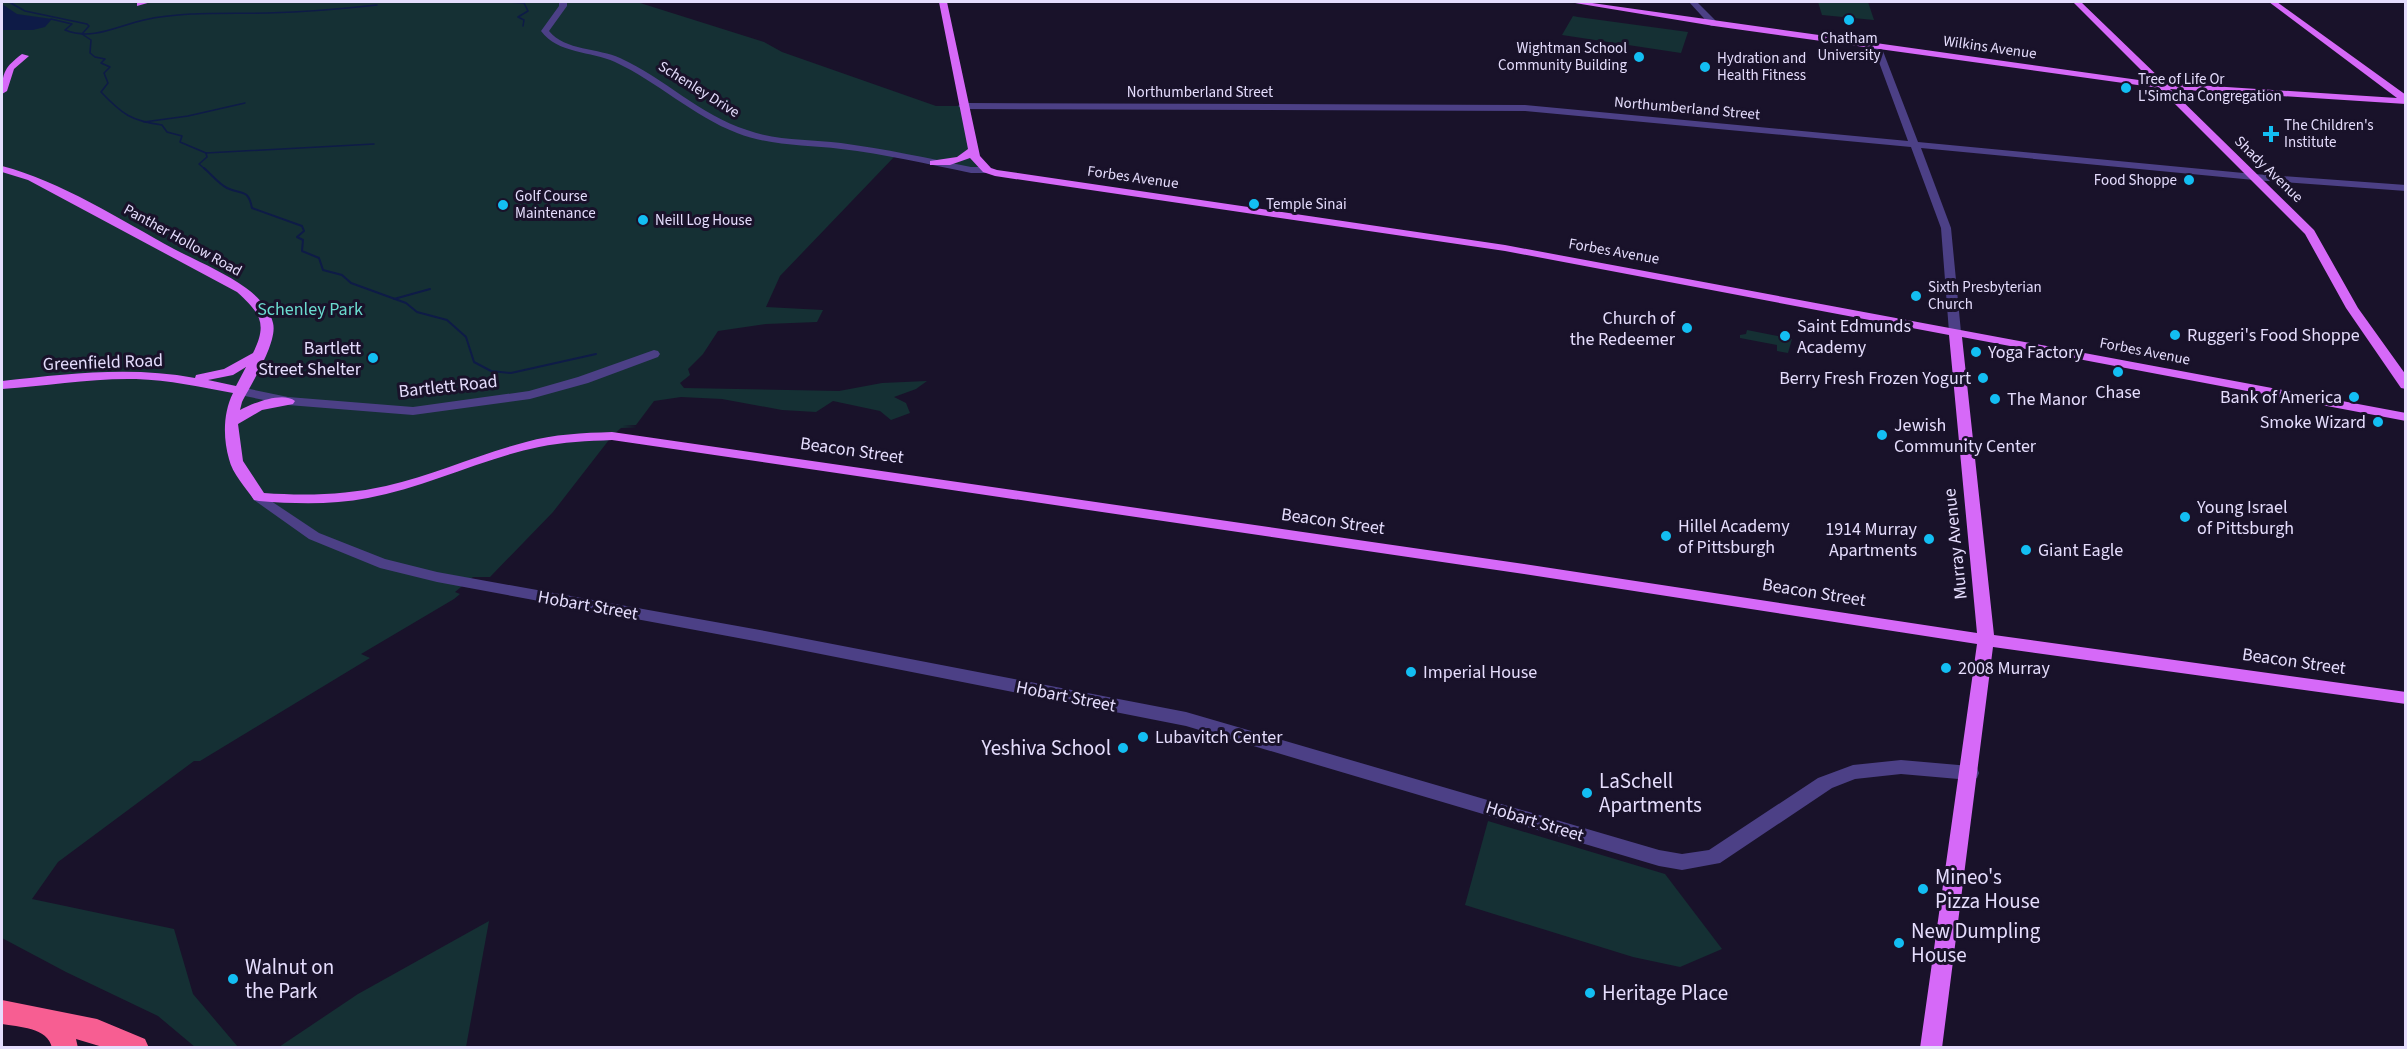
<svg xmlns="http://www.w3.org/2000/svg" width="2407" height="1049" font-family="'Source Sans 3',sans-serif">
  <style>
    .green { fill: #153034 }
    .water { fill: #0e1b47 }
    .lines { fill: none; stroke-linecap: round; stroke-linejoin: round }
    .stream-far1 { stroke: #0e1b47; stroke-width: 1.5 }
    .stream { stroke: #0e1b47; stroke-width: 2 }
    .minor { fill: #4c4086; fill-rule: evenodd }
    .major { fill: #d669f8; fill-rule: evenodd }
    .highway { fill: #f75e92; fill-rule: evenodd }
    .poi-dot { fill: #13bef3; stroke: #19122a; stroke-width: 2 }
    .labels { text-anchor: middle; stroke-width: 6; stroke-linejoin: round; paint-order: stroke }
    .far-poi-label { font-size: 15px; fill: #e5ddfd; stroke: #19122a; text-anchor: start }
    .far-street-label { font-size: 15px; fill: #e5ddfd; stroke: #19122a }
    .park-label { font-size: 18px; fill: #6bdbcf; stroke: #19122a }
    .poi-label { font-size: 18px; fill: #e5ddfd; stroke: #19122a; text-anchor: start }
    .street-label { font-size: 18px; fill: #e5ddfd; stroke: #19122a }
    .near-poi-label { font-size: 21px; fill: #e5ddfd; stroke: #19122a; text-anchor: start }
  </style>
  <rect width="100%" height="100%" fill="#19122a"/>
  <g class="green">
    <path d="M2,2h635l127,40 18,10 154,54h27l12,51 12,13 -92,-14 -115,120 -14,31 57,3 -6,12 -51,2 -48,7 -15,23 -15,15 2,6 -10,8 4,5 155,3 43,-8 45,-2 -11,8 -22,8 12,6 4,10 -19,7 -11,-9 -47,-10 -17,11 -34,-2 -60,-11 -41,-2 -27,4 -18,24 -13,1 14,1 -16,1 -9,8 -59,76 -63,65h-17l-18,15 5,2 -6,5 -93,55 9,4 -170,103h-6l-136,101 -26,37 142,30 19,65 45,53h-43l-37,-31 -92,-44 -64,-34z"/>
    <path d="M1818,2h50l6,18 -52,-5z"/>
    <path d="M1573,16l5,1 110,15 -7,21 -119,-18z"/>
    <path d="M1747,330l45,9 -4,14 -11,-2v-6l-37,-7v-3l6,-1z"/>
    <path d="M1488,821l177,53 57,75 -42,18 -47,-10 -168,-52z"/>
    <path d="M489,921l-23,126h-187l79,-53z"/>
  </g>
  <path class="water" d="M2,4l15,10 35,5 -7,8 -12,3h-31z"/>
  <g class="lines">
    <g class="stream-far1">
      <path d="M9,2l16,9 62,13 2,2 -7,8 9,6 -1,13 5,4 10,2 -4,4 9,4 -6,6 4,10 -7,9c21,22 30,29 61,33l5,7 15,4 -2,6 26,11 1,4 -8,7 7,6"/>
      <path d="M508,2l16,1 4,8 -10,6 6,3 -1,6"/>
      <path d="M51,19l21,5 -7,6c28,11 52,-4 79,-10 41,-9 83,-6 124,-7 36,-1 73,-4 109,-8"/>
      <path d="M144,122l44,-6 57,-13"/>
      <path d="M206,153l168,-9"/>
    </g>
    <g class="stream">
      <path d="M204,168c7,6 15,16 23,20 15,7 21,0 25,20l50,18 2,5 -7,6 6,3 -1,11 17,7 4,12 19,5 9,8 55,20 11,9 30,8 19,17 8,25 17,9 20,2 85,-19"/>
      <path d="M394,299l36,-10"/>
    </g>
    <g class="minor">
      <path d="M559,2h8v4l-18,25c16,20 50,17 71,27 44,20 80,57 127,72 30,11 63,9 94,13 44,6 87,15 130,24h16l5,3 -5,3h-16c-43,-9 -87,-19 -130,-24 -35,-4 -71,-3 -104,-16 -44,-17 -79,-51 -122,-71 -24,-11 -57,-8 -74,-31l18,-25z"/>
      <path d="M1689,2h8l20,20v4h-6z"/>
      <path d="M1877,43l4,3 37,96 336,32 152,11v6l-152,-11 -333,-32 30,80 10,104 -6,4 -6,-4 -8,-104 -30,-81 -386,-36 -562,-2 -5,-3 5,-3 562,2 383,36 -35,-95z"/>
      <path d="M654,350l4,1 2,3 -2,3 -70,26 -58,16 -117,16 -125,-10 -53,-11 -2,-3 7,-4 48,10 125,10 116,-16 49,-14z"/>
      <path d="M259,493l60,40 66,26 52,13 328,59 421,81 473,138 23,4 27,-4 109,-72 35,-13 48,-5 69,6 7,2 2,5 -2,5 -7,2 -69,-6 -46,5 -23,9 -112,75 -38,7 -23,-4 -473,-140 -421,-83 -328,-61 -57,-14 -71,-29 -55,-39 -2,-3 2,-3z"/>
    </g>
    <g class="major">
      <path d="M137,2h14l-14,4z"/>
      <path d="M939,2h8l33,154 11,12 6,2 508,75 901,168v8l-444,-84 32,298 412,57v12l-413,-57 -51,401h-22l57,-404 -453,-70 -912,-134c-24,1 -49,2 -73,7 -58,12 -112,40 -171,51 -36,7 -72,6 -109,3l-5,-1c-8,-12 -22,-27 -25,-41 -6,-21 -6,-46 4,-66 -32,-6 -64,-13 -97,-14 -45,-1 -90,7 -134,10v-8c65,-7 128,-15 193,-3l1,-3 28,-6 29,-16c15,-30 7,-40 -16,-61l-209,-112 -26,-8v-6c58,15 119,54 172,83 23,12 50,23 72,39 11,8 24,21 27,35 5,19 -22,61 -31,79l-2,8c13,-7 43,-19 55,-9l-2,3 -31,6 -24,14 5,37 21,32c41,3 82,2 122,-7 48,-11 93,-32 140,-44 28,-8 57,-9 86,-10l912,132 453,69 -28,-298 -444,-84 -510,-75 -12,-4 -13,-14 -20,7h-20v-4l27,-4 11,-8zM246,367l-10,19 -28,-6 25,-5z"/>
      <path d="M1569,2h16l568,80 -80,-80h8l84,81 232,15 -128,-96h8l129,93v9l-236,-15 144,141 44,78 48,67v14l-5,-1 -55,-80 -41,-74 -146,-146 -445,-62z"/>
      <path d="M22,54l7,2 -15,13 -7,22 -5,3c0,-22 3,-27 20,-40z"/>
    </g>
    <path class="highway" d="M2,1000l95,19 48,20 4,9h-43l-30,-9 2,9h-26c-4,-21 -34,-21 -50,-24z"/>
  </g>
  <g class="poi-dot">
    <circle cx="1849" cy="20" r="6"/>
    <circle cx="1639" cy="57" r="6"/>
    <circle cx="1705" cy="67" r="6"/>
    <circle cx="2126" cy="88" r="6"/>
    <path d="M2268 125h6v6h6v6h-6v6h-6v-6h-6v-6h6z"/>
    <circle cx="2189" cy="180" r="6"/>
    <circle cx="1254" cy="204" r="6"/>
    <circle cx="503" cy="205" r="6"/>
    <circle cx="643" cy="220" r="6"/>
    <circle cx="1916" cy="296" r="6"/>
    <circle cx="1687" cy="328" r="6"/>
    <circle cx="2175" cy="335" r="6"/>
    <circle cx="1785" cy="336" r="6"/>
    <circle cx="1976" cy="352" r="6"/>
    <circle cx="373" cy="358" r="6"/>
    <circle cx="2118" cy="372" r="6"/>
    <circle cx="1983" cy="378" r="6"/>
    <circle cx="2354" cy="397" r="6"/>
    <circle cx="1995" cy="399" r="6"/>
    <circle cx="2378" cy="422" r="6"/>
    <circle cx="1882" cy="435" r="6"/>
    <circle cx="2185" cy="517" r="6"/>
    <circle cx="1666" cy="536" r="6"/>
    <circle cx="1929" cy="539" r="6"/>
    <circle cx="2026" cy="550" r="6"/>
    <circle cx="1946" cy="668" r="6"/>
    <circle cx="1411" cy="672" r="6"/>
    <circle cx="1143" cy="737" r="6"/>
    <circle cx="1123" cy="748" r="6"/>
    <circle cx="1587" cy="793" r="6"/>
    <circle cx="1923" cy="889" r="6"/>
    <circle cx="1899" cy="943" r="6"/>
    <circle cx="233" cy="979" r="6"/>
    <circle cx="1590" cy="993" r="6"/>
  </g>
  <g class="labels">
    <g class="far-poi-label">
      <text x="1849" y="43" text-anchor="middle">Chatham<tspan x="1849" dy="17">University</tspan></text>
      <text x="1627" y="53" text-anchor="end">Wightman School<tspan x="1627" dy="17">Community Building</tspan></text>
      <text x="1717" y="63">Hydration and<tspan x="1717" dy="17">Health Fitness</tspan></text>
      <text x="2138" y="84">Tree of Life Or<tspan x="2138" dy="17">L'Simcha Congregation</tspan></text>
      <text x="2284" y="130">The Children's<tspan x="2284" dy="17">Institute</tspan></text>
      <text x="2177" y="185" text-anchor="end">Food Shoppe</text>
      <text x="515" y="201">Golf Course<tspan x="515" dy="17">Maintenance</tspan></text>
      <text x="1266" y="209">Temple Sinai</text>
      <text x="655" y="225">Neill Log House</text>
      <text x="1928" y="292">Sixth Presbyterian<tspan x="1928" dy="17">Church</tspan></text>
    </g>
    <g class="far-street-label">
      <text transform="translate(1990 47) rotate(8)" y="5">Wilkins Avenue</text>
      <text transform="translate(699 89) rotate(32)" y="5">Schenley Drive</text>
      <text x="1200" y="97">Northumberland Street</text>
      <text transform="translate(1687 108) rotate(5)" y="5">Northumberland Street</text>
      <text transform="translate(2269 169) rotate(44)" y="5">Shady Avenue</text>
      <text transform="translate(1133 177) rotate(8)" y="5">Forbes Avenue</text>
      <text transform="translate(183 240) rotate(29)" y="5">Panther Hollow Road</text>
      <text transform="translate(1614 251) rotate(10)" y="5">Forbes Avenue</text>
      <text transform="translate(2145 351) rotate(11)" y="5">Forbes Avenue</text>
    </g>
    <g class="park-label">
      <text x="310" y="315">Schenley Park</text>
    </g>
    <g class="poi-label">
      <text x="1675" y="324" text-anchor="end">Church of<tspan x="1675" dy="21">the Redeemer</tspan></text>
      <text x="1797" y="332">Saint Edmunds<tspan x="1797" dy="21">Academy</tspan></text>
      <text x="2187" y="341">Ruggeri's Food Shoppe</text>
      <text x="361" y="354" text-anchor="end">Bartlett<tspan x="361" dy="21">Street Shelter</tspan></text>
      <text x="1988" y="358">Yoga Factory</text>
      <text x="1971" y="384" text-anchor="end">Berry Fresh Frozen Yogurt</text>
      <text x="2118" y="398" text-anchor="middle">Chase</text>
      <text x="2342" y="403" text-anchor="end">Bank of America</text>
      <text x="2007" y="405">The Manor</text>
      <text x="2366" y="428" text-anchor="end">Smoke Wizard</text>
      <text x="1894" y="431">Jewish<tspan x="1894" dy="21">Community Center</tspan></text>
      <text x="2197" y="513">Young Israel<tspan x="2197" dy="21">of Pittsburgh</tspan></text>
      <text x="1678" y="532">Hillel Academy<tspan x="1678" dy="21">of Pittsburgh</tspan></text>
      <text x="1917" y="535" text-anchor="end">1914 Murray<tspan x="1917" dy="21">Apartments</tspan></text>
      <text x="2038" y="556">Giant Eagle</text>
      <text x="1958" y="674">2008 Murray</text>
      <text x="1423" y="678">Imperial House</text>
      <text x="1155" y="743">Lubavitch Center</text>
    </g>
    <g class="street-label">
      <text transform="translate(103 362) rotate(-2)" y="6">Greenfield Road</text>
      <text transform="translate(448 386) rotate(-6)" y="6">Bartlett Road</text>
      <text transform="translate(852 450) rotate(8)" y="6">Beacon Street</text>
      <text transform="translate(1333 521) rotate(8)" y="6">Beacon Street</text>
      <text transform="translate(1955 544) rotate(-96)" y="6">Murray Avenue</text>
      <text transform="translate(1814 592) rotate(9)" y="6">Beacon Street</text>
      <text transform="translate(588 605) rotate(10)" y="6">Hobart Street</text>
      <text transform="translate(2294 661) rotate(8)" y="6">Beacon Street</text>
      <text transform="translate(1066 696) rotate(11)" y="6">Hobart Street</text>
      <text transform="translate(1535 821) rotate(17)" y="6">Hobart Street</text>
    </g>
    <g class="near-poi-label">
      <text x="1111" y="755" text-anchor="end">Yeshiva School</text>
      <text x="1599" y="788">LaSchell<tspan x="1599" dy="24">Apartments</tspan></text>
      <text x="1935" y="884">Mineo's<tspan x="1935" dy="24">Pizza House</tspan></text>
      <text x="1911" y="938">New Dumpling<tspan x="1911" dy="24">House</tspan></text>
      <text x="245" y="974">Walnut on<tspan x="245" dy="24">the Park</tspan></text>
      <text x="1602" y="1000">Heritage Place</text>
    </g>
  </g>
  <rect width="2407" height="1049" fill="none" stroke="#e5ddfd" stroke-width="6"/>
</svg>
